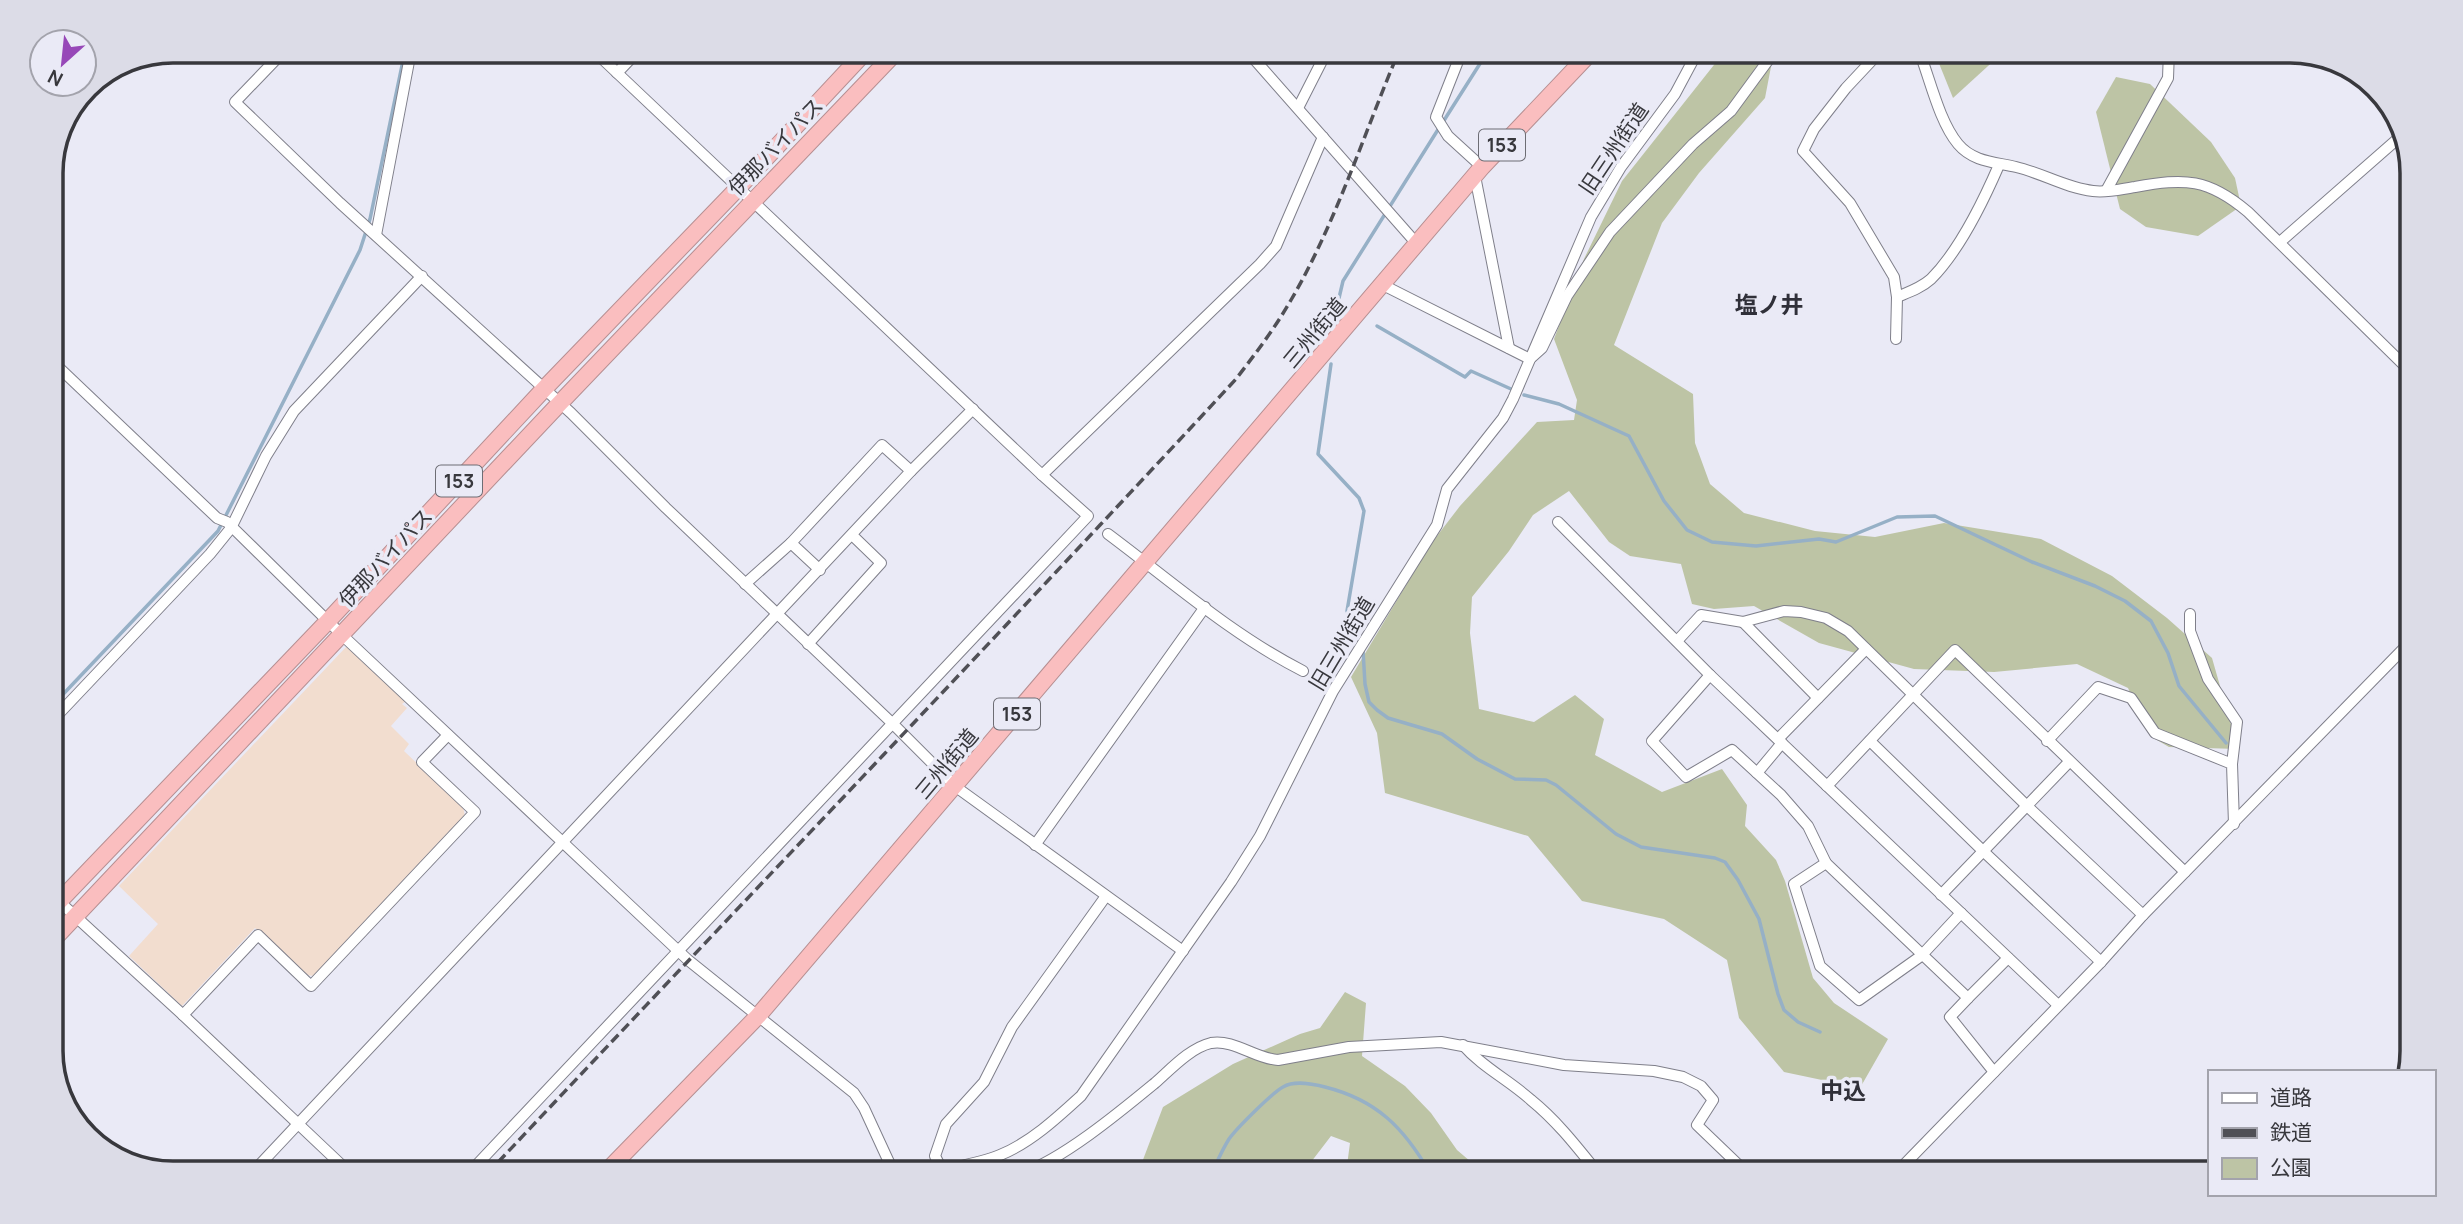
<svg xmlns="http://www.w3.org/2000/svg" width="2463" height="1224" font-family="Manrope,'Noto Sans JP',sans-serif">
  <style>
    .commercial { fill: #f2ddcf }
    .industrial { fill: #f5dbd5 }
    .green { fill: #bdc4a5 }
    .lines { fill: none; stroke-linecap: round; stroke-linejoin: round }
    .stream { stroke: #96b0c6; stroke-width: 3.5 }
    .minor-casing { stroke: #7f7f8a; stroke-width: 12 }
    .highway-casing { stroke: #b68f92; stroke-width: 18 }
    .minor { stroke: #fff; stroke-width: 10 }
    .highway { stroke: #fabebf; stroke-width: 16 }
    .rail { stroke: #505056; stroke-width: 3.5; stroke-dasharray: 10 5; stroke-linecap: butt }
    .labels { text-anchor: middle; stroke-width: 7; stroke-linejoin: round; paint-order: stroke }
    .shield { fill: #eaeaf6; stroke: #6d6d74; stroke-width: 2 }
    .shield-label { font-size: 19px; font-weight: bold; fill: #38383d }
    .street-label { font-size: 21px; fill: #38383d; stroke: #eaeaf6 }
    .neighbourhood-label { font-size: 23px; font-weight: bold; fill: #303039; stroke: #eaeaf6 }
    .rim { fill: none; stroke: #38383d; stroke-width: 3.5 }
  </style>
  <rect width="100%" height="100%" fill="#eaeaf6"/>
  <path class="commercial" d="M347,646l59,55 -4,3 5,4 -16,18 18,18 -5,7 59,56 2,9 -150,160 -9,-1 -51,-47 -73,78 -53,-50 29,-32 -39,-38z"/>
  <path class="industrial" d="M599,51h36l-16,16z"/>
  <g class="green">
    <path d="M1725,51h49l-9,47 -66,75 -37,50 -48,122 79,49 2,49 15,41 34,29 71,18 60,6 69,-14 97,16 71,37 55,42 45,40 26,91 -69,-2 -19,-11 -22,-48 -51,-24 -83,8 -80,-3 -95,-26 -65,-37 -40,3 -22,-5 -11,-40 -51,-8 -21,-14 -40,-51 -36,24 -24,36 -37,46 -2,36 9,76 55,13 41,-27 29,24 -9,36 67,37 60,-23 25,36 -2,21 31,34 9,21 28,97 21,25 54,36 -28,49 -76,-16 -45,-54 -12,-58 -63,-41 -82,-18 -54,-65 -143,-43 -8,-60 -26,-56 79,-132 30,-39 77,-84 37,-2 3,-20 -23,-61 30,-80 38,-78z"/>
    <path d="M1934,51h63l2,5 -46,42z"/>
    <path d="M2116,77l34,7 61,58 24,36 6,28 -43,30 -52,-9 -26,-18 -24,-97z"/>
    <path d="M1345,992l21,11 -4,53 43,30 26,27 26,37 27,23h-138l4,-30 -19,-7 -23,30h-38l-7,7h-116l-6,-8 22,-58 70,-43 67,-30 20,-6z"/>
  </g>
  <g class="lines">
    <g class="stream">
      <path d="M1443,122l45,-71"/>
      <path d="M1335,315l8,-34 96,-153"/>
      <path d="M1377,326l88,51 6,-6 40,18"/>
      <path d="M1331,364l-13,90 41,44 5,13 -17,100 13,28"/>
      <path d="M1524,395l35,9 70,32 35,65 23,29 25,12 44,4 63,-7 17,3 61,-25 38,-1 97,46 63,24 30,15 26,20 17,32 11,33 47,57"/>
      <path d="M1363,650l2,34 4,18 8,8 11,8 54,16 35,25 38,20 31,1 10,5 60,49 25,13 74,11 10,4 13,18 21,39 19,75 6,16 14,12 22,10"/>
      <path d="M51,707l167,-176 142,-281 10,-31 35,-168"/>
      <path d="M1212,1173c5,-11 10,-23 17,-34 7,-10 43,-46 54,-52 12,-7 30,-3 42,0 52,13 79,41 105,86"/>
    </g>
    <defs>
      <g id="minor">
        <path d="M284,51l-49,51 105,101 231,210 95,95 226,215 64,64 227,164"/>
        <path d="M594,51l448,424 218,-211 16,-18 47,-109"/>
        <path d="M1247,51l170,193"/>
        <path d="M1462,51l-26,66 12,19 34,31"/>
        <path d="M1894,51l-18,5 -30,32 -32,41 -11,22 47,52 44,74 3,20 -1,42"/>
        <path d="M1919,51c11,28 20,70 39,93 15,18 37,18 58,23 26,6 50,21 77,24 14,2 28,-2 42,-4 50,-9 73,-9 113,25l164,161"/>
        <path d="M617,73l21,-22"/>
        <path d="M1298,108l29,-57"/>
        <path d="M1475,176l34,172"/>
        <path d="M2106,191l62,-113 1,-27"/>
        <path d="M376,235l35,-184"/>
        <path d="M2280,242l122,-107"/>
        <path d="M1383,285l147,74"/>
        <path d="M1897,297c12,-5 24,-9 34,-18 29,-29 52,-77 68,-114"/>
        <path d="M1532,357l10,-9 25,-52 43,-64 83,-88 38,-33 44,-60"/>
        <path d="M51,360l166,158 10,4 115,113 346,325 166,133 10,15 30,65"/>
        <path d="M1558,522l152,153 348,330"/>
        <path d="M1108,534c63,47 124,101 195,137"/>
        <path d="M791,543l29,27"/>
        <path d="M745,584l46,-41 91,-98 29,26"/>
        <path d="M2190,614v17l18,48 29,43 -5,42"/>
        <path d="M1743,622l75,76"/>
        <path d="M1677,641l24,-26 42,7 41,-11 17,1 25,6 22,13 178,174 117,110"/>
        <path d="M808,644l73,-81 -29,-28"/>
        <path d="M1710,675l-58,66 34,36 46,-27 49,45 27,31 18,37 -32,21 26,82 39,34 62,-44 40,-43"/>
        <path d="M51,722l159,-168 21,-26 35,-72 28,-45 128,-135"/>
        <path d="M1778,739l88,-90"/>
        <path d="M1870,741l113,110 118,111"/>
        <path d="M2047,741l51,-54 33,11 24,35 77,31 2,60"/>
        <path d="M1757,773l25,-30"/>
        <path d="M1827,786l128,-136 230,222"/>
        <path d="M1035,845l170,-238"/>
        <path d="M1826,863l142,135 -18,19 44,55"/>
        <path d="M51,894l132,121 167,158"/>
        <path d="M1941,895l128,-133"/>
        <path d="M1968,998l40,-40"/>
        <path d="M183,1015l75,-80 53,51 164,-174 -53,-50 26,-27"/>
        <path d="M1463,1045c19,22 46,35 68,55 26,21 46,47 67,73"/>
        <path d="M946,1172l-4,-2 -7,-14 11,-32 38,-42 28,-55 94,-131"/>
        <path d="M252,1173l659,-702 62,-62"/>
        <path d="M469,1173l619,-657 -46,-41"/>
        <path d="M930,1173c23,-6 48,-9 70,-18 30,-12 57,-37 81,-59l150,-214 29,-46 73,-145 104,-166 10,-36 56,-71 10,-19 78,-182 30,-50 54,-73 23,-43"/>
        <path d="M1022,1173c40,-13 99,-62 133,-90 16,-14 35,-35 56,-40 23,-4 45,16 67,17l71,-13 92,-5 123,23 90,6 29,6 18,9 12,14 -16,25 50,48"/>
        <path d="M1896,1173l205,-211 42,-47 269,-275"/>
      </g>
      <g id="highway">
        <path d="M51,910l277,-289 216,-232 194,-201 128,-137"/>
        <path d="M51,942l509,-539 337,-352"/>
        <path d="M605,1173l153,-157 724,-849 110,-116"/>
      </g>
    </defs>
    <use href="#minor" class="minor-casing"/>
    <use href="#highway" class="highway-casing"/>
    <use href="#minor" class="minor"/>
    <use href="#highway" class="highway"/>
    <path class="rail" d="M488,1173c249,-265 501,-527 748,-794 20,-26 39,-51 55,-79 44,-75 74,-169 108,-249"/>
  </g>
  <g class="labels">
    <g class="shield">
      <rect x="1479" y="129.5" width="46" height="31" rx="5"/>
      <rect x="436" y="465.5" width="46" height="31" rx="5"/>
      <rect x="994" y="698.5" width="46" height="31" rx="5"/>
    </g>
    <g class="shield-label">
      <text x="1502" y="152">153</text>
      <text x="459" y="488">153</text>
      <text x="1017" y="721">153</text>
    </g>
    <g class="street-label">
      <text transform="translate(776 147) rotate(-46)" y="7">伊那バイパス</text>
      <text transform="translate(1614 149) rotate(-56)" y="7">旧三州街道</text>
      <text transform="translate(1315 333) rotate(-50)" y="7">三州街道</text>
      <text transform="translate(386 558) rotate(-47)" y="7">伊那バイパス</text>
      <text transform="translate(1342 644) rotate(-59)" y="7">旧三州街道</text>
      <text transform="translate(947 764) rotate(-50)" y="7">三州街道</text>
    </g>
    <g class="neighbourhood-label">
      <text x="1769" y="313">塩ノ井</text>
      <text x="1843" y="1099">中込</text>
    </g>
  </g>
  <path d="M0 0H2463V1224H0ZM173 63H2290A110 110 0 0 1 2400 173V1051A110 110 0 0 1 2290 1161H173A110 110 0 0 1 63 1051V173A110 110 0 0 1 173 63Z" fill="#dcdce7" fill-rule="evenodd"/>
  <path class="rim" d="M173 63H2290A110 110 0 0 1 2400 173V1051A110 110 0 0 1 2290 1161H173A110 110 0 0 1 63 1051V173A110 110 0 0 1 173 63Z"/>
  <rect x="2208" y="1070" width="228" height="126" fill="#eaeaf6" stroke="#a3a3ac" stroke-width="2"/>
  <rect x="2222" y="1093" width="35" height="10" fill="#ffffff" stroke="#a3a3ac" stroke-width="2"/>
  <text x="2270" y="1105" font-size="21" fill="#38383d">道路</text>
  <rect x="2222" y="1128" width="35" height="10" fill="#505056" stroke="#a3a3ac" stroke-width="2"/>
  <text x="2270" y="1140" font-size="21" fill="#38383d">鉄道</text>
  <rect x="2222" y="1158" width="35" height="21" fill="#bdc4a5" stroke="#a3a3ac" stroke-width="2"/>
  <text x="2270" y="1175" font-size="21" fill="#38383d">公園</text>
  <g transform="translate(63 63) rotate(207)"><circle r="33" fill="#eaeaf6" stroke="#a3a3ac" stroke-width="2"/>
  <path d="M0-5L12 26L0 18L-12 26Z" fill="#9748b8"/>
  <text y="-10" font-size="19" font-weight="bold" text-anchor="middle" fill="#38383d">N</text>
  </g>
</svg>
